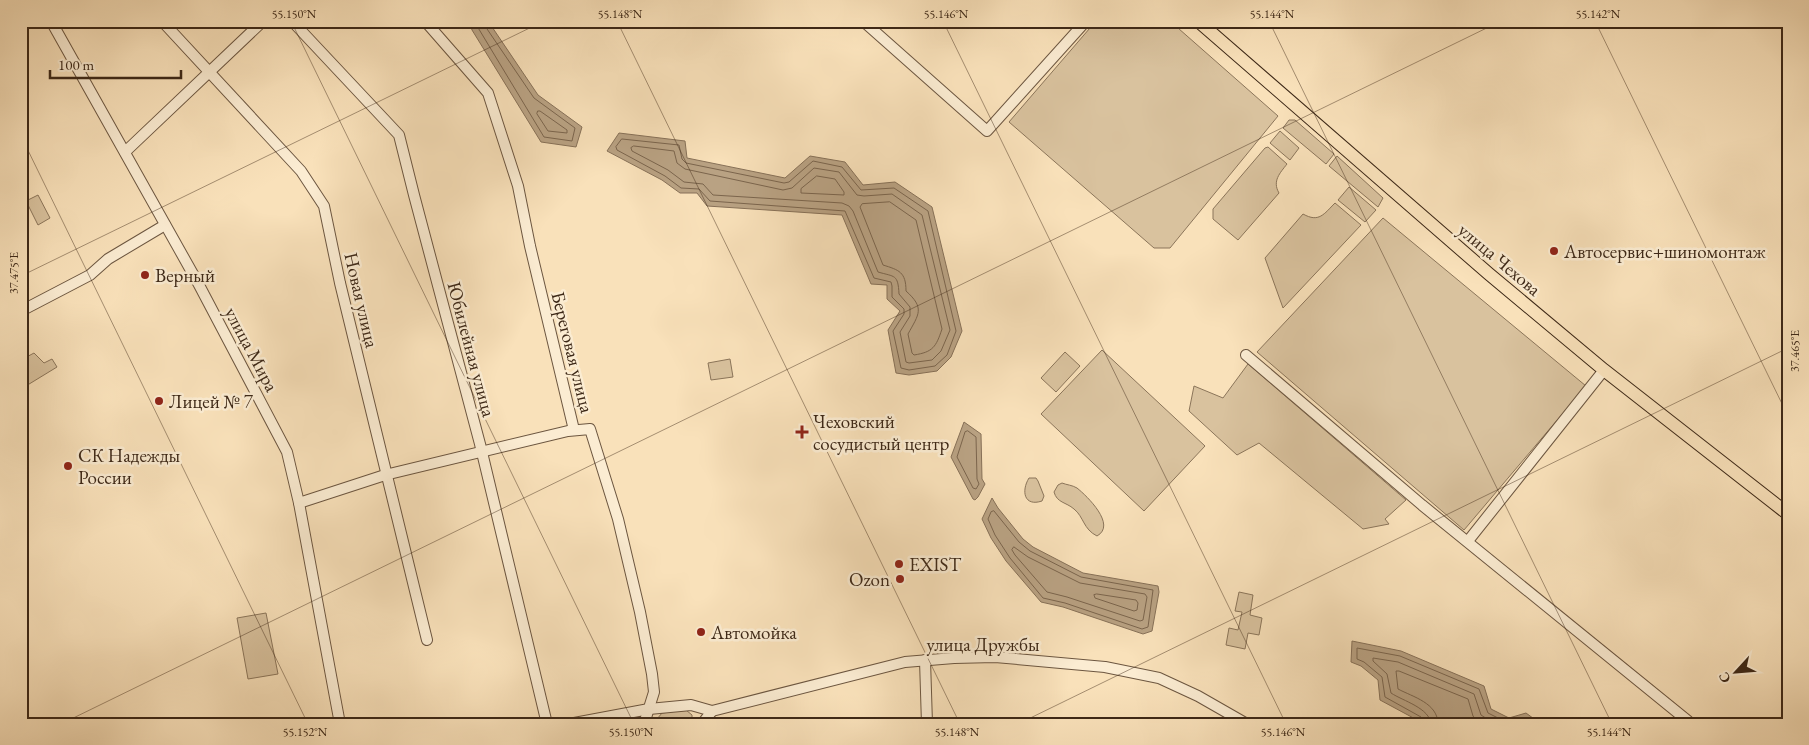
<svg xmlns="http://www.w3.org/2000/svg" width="1809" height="745" font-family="'EB Garamond',serif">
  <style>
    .green { fill: #d9c29e; stroke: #8b755a }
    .water { fill: #b9a283; stroke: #877158 }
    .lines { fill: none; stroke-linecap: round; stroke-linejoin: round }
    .shore { stroke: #7b654d; stroke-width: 1 }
    .minor-casing { stroke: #6c5640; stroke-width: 12 }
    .major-casing { stroke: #3d2817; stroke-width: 14 }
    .minor { stroke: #fbecd2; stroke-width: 10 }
    .major { stroke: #f9e1ba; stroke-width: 12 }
    .ticks { fill: none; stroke: #3d2817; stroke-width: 1; stroke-opacity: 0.45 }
    .poi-dot { fill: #8f2418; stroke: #fbecd2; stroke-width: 2 }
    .labels { text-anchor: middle; stroke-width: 5; stroke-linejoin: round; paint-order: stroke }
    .poi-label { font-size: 19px; fill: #3d2817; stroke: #fbecd2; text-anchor: start }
    .street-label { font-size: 19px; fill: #3d2817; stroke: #fbecd2 }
    .neatline { fill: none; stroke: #3d2817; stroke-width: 2 }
    .ticks-label { font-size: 12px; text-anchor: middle; fill: #3d2817 }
  </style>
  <rect width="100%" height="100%" fill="#f9e1ba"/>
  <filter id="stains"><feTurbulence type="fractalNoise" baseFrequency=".004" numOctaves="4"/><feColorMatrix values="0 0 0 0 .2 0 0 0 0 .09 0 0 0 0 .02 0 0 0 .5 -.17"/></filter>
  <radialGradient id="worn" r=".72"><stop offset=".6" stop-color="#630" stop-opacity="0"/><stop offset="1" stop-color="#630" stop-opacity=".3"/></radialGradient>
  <g class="green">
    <path d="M1096,21h74l108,95 -108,132h-16l-145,-126z"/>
    <path d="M1289,120h6l39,34 -8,10 -43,-36z"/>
    <path d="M1280,131l19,17 -9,12 -20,-17z"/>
    <path d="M1268,147l19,17c-7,9 -15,17 -8,29l-41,47 -25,-21v-10l52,-61z"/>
    <path d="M1337,156l46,42 -5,9 -49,-41z"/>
    <path d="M1349,187l27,23 -11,12 -27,-22z"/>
    <path d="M38,195l12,23 -12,7 -12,-24z"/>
    <path d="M1335,203l26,22 -78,83 -18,-50 38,-44c16,9 21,0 32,-11z"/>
    <path d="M1383,218l203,168 -122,144 -207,-178z"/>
    <path d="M1102,350l103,96 -61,65 -103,-97z"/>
    <path d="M1065,352l15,14 -24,26 -15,-14z"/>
    <path d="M34,353l10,10 8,-4 5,8 -36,22v-29z"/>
    <path d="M730,359l3,18 -22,3 -3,-17z"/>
    <path d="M1248,364l158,136 -21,19 4,5 -26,5 -104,-86 -22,12 -48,-44 5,-25 29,12z"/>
    <path d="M1029,478h7l2,3 6,15 -2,5c-18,6 -21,-10 -13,-23z"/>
    <path d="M1062,483c5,2 10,2 15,5 10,8 40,37 20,48 -14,-7 -13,-19 -23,-27 -8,-7 -17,-6 -20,-17l4,-7z"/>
    <path d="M1239,592l14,3 -3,20 12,3 -3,17 -11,-2 -3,16 -19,-4 3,-17 9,2 4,-18 -7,-1z"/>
    <path d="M266,613l12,61 -30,5 -11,-61z"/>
    <path d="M686,710l6,5v9h-34l-1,-5 5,-6z"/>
  </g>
  <g class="water">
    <path d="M469,21h19l50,74 44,32 -6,20 -35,-5 -69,-112z"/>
    <path d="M619,133l66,8 2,17 98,20 25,-22 35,6 18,23 32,-3 37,25 30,124 -11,26 -14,14 -28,4 -13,-2 -8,-43 12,-19 -13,-12v-14l-16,-1 -29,-69 -135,-9 -10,-13h-17l-18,-13 -55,-29z"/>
    <path d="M964,422l17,12 1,45 3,5 -7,13 -3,3 -2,-1 -22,-42z"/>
    <path d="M992,498l6,10 25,31 10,8 50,26 75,13 1,6 -7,39 -9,3 -80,-27 -22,-5 -35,-41 -15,-23 -9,-19z"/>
    <path d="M1352,641l49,10 83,35 7,23 18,9 17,-5 15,11h-120l-2,-3 -39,-21 -2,-20 -17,-14 -10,-4z"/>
  </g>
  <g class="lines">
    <g class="shore">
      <path d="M474,21l70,116 28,4 3,-13 -41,-30 -49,-72v-5"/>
      <path d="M538,111h2l27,19v3l-19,-2 -11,-17z"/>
      <path d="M622,139l57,6 3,14 4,4 98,20 5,-1 24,-21 29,6 19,23 33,-2 34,23 28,120 -9,24 -12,11 -26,4 -8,-2 -8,-37 11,-17v-5l-12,-12v-11l-1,-4 -17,-4 -29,-67 -135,-10 -11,-12 -18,-1 -16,-12 -48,-26 -1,-3z"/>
      <path d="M634,146l40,5 3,12 8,6 98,21 9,-2 22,-20 25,4 18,23 7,1 28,-2 30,21 28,115 -9,21 -9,9 -23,3 -3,-1 -6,-30 10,-16v-9l-11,-13c-1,-20 -4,-17 -21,-22l-25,-61 -4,-5 -7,-3 -129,-8 -10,-11 -19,-2 -16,-12 -36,-19 -1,-3z"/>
      <path d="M817,176l18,3 9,13v3l-43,-2v-4z"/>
      <path d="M890,202l26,18 26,109c-6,18 -9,23 -28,26l-2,-2 -4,-19c11,-20 17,-26 -2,-43 0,-19 -7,-21 -23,-26l-23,-58 2,-3z"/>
      <path d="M968,431l8,6 1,42 2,5 -3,5 -3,-1 -16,-31 8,-25z"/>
      <path d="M994,511l25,31 11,9 51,26 72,13 -5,37 -6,2 -77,-26 -22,-5 -33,-40 -15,-23 -7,-16 3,-7z"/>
      <path d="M1014,547l14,10 52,26 65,11 2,3 -4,23 -3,1 -73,-24 -20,-5 -32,-37 -3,-5z"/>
      <path d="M1097,594l39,6 2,3 -1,7 -3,1 -39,-13 -1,-3z"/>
      <path d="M1425,724l-4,-7 -36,-20 -3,-20 -18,-15 -7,-3v-11l43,8 79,33 9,24 20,10 17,-4 7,5"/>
      <path d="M1431,724c-1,-16 -28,-23 -40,-31l-4,-19 -14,-13v-3l25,4 76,32 7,21 14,9"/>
      <path d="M1438,724c0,-21 -25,-27 -40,-35l-2,-18h3l69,28 5,17 6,8"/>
    </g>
    <defs>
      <g id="minor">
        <path d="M51,21l147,262 89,169 12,51 41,221"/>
        <path d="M162,21l139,150 23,35 16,77 87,357"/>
        <path d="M292,21l107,114 15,60 66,249 67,280"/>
        <path d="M425,21l63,72 30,93 12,60 44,184"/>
        <path d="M863,21l124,110 99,-110"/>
        <path d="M125,152l138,-131"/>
        <path d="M21,311l69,-36 18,-16 57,-34"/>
        <path d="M1246,355l176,150 266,216 1,3"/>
        <path d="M299,503l86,-28 183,-44 22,-2 28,90 22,93 12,62 2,18 -10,32"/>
        <path d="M1468,541l136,-171"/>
        <path d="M925,660l2,64"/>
        <path d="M569,724l80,-15 42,-4 21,6 193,-49 49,-4 41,-1 110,10 54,11 39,18 49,28"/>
        <path d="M702,724l10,-13"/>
      </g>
      <path id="major" d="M1198,21l291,253 115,96 184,144"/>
    </defs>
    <use href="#minor" class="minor-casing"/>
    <use href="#major" class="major-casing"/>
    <use href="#minor" class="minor"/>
    <use href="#major" class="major"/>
  </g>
  <path class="ticks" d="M291,21l343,703M617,21l343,703M943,21l343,703M1269,21l343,703M1595,21l193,395M21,136l287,588M21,276l523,-255M61,724l1440,-703M1018,724l770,-376"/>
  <g class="poi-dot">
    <circle cx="1554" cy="251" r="5"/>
    <circle cx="145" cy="275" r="5"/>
    <circle cx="159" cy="401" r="5"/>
    <path d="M799.5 424.5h5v5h5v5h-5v5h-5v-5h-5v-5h5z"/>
    <circle cx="68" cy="466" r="5"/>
    <circle cx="899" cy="564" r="5"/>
    <circle cx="900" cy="579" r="5"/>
    <circle cx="701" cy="632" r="5"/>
  </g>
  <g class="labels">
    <g class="poi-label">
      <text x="1564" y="258">Автосервис+шиномонтаж</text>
      <text x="155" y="282">Верный</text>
      <text x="169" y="408">Лицей № 7</text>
      <text x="813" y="428">Чеховский<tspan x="813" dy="22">сосудистый центр</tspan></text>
      <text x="78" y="462">СК Надежды<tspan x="78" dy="22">России</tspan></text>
      <text x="909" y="571">EXIST</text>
      <text x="890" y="586" text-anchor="end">Ozon</text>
      <text x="711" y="639">Автомойка</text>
    </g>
    <g class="street-label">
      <text transform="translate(1500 259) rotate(40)" y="7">улица Чехова</text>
      <text transform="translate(362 300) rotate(77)" y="7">Новая улица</text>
      <text transform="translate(252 349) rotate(62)" y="7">улица Мира</text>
      <text transform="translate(472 349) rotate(75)" y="7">Юбилейная улица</text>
      <text transform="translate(573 352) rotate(76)" y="7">Береговая улица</text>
      <text x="983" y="651">улица Дружбы</text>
    </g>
  </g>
  <rect width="1809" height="745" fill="none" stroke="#f9e1ba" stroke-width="55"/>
  <g transform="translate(1736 672) rotate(244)" stroke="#fbecd2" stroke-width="4" paint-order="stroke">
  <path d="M0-4L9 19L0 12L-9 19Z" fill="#3d2817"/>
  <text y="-8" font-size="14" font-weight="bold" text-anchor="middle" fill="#3d2817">С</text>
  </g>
  <path d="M50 70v8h131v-8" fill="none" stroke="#3d2817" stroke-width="2.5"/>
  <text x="58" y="70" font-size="15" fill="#3d2817" stroke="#fbecd2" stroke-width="4" paint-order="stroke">100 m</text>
  <rect x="28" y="28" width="1754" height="690" class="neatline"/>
  <g class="ticks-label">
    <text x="294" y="18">55.150°N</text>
    <text x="620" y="18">55.148°N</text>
    <text x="946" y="18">55.146°N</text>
    <text x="1272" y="18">55.144°N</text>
    <text x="1598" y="18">55.142°N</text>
    <text transform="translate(14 273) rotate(-90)" y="4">37.475°E</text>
    <text transform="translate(1795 351) rotate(-90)" y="4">37.465°E</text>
    <text x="305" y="736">55.152°N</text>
    <text x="631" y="736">55.150°N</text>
    <text x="957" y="736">55.148°N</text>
    <text x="1283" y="736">55.146°N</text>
    <text x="1609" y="736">55.144°N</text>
  </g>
  <rect width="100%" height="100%" filter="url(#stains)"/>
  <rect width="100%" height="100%" fill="url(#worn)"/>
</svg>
